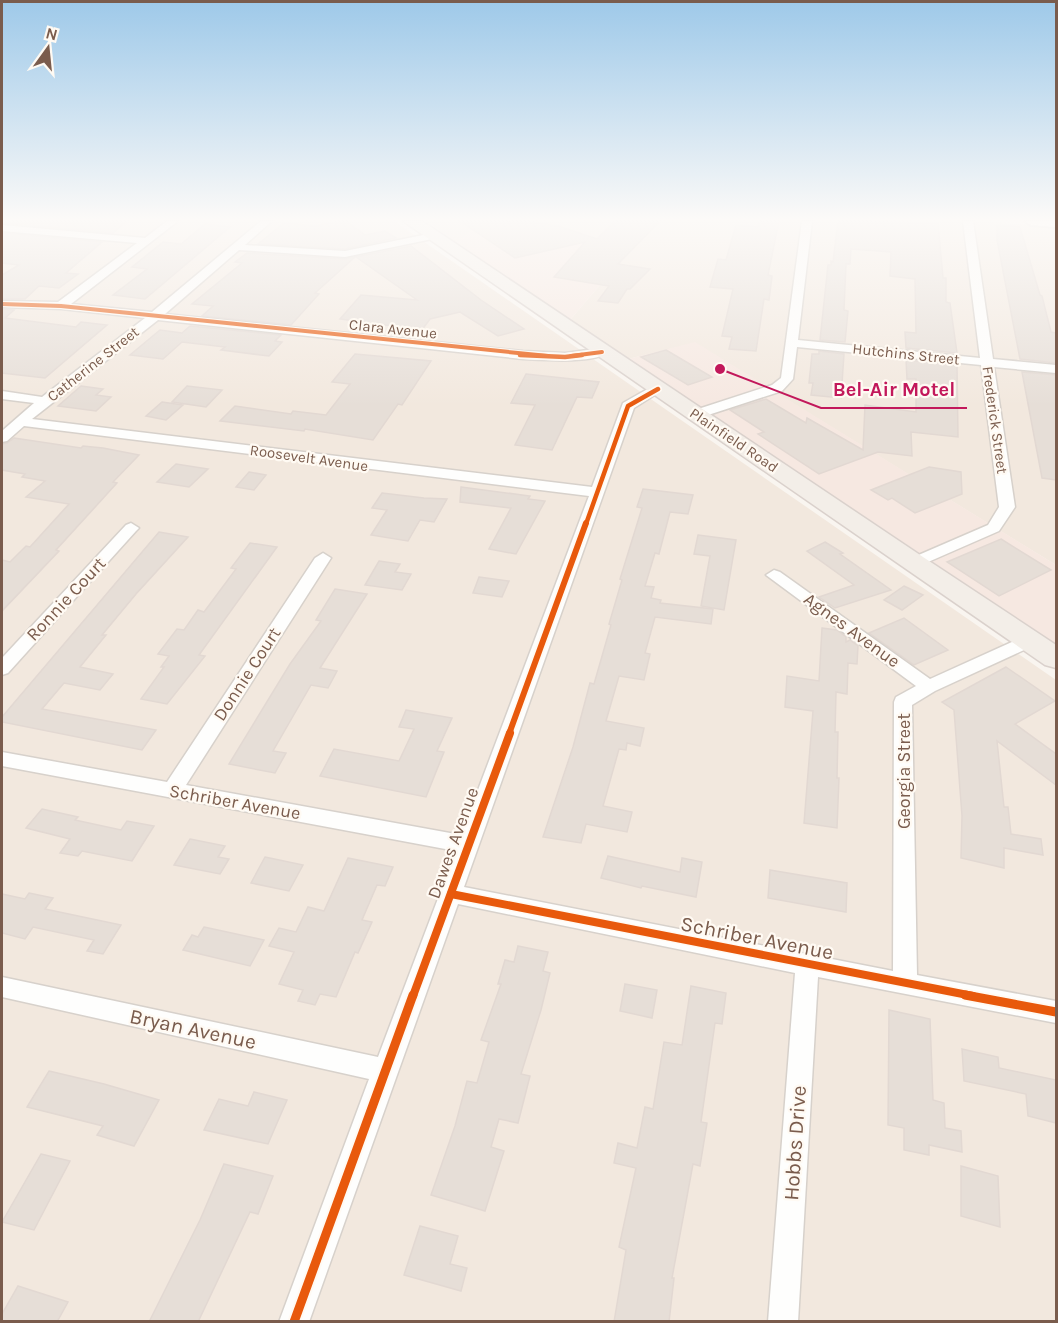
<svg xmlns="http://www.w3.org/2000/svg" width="1058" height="1323" font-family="Karla,sans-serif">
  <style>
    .residential { fill: #f2e8de }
    .commercial { fill: #f6e8e1 }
    .building { fill: #e6ded7; stroke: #e2d8d2; stroke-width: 1.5 }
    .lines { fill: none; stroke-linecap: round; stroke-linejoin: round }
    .minor-casing { stroke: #d7d1cb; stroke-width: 3 }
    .tertiary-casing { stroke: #d7d1cb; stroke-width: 4 }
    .primary-casing { stroke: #dad1cc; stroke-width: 3 }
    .minor { fill: #fefefd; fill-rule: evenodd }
    .tertiary { fill: #fefefd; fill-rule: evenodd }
    .primary { fill: #f3eee8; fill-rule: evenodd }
    .cycleway-far4-casing { stroke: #fffaf3; stroke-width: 6 }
    .cycleway-far3-casing { stroke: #fffaf3; stroke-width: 8 }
    .cycleway-far2-casing { stroke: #fffaf3; stroke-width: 10 }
    .cycleway-far1-casing { stroke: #fffaf3; stroke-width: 11 }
    .cycleway-casing { stroke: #fffaf3; stroke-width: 13 }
    .cycleway-far4 { stroke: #e8590c; stroke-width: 4 }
    .cycleway-far3 { stroke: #e8590c; stroke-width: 4.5 }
    .cycleway-far2 { stroke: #e8590c; stroke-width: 6 }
    .cycleway-far1 { stroke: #e8590c; stroke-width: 8 }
    .cycleway { stroke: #e8590c; stroke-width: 9 }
    .labels { text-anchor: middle; stroke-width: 4.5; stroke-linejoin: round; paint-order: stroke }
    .far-street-label { font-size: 15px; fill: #7a5c4d; stroke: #fffaf3 }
    .street-label { font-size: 18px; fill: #7a5c4d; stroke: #fffaf3 }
    .near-street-label { font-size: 21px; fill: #7a5c4d; stroke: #fffaf3 }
    .leader { fill: none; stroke: #c2185b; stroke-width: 2 }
    .callout-dot { fill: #c2185b; stroke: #fffaf3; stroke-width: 2 }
    .callout-label { font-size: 20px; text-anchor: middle; font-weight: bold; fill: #c2185b; stroke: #fffaf3; stroke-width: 4.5; stroke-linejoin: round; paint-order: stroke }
  </style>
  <rect width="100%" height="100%" fill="#f9f5f0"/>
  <g class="residential">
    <path d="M2,221h392l662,459v641l-1054,1z"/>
    <path d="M426,221h55l-24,22z"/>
    <path d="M494,221h486l76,6v338l-361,-222 -67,16 -58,-39 58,-68z"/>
  </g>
  <g class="commercial">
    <path d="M481,221h13l134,31 -58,68 -113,-77z"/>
    <path d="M695,342l361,223v79l-428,-285z"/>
  </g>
  <g class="building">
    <path d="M2,221h125l-14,12 -111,-10z"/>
    <path d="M339,221h7l19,14 20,-4 11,7 -51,11 -87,-5 26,-21 32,3z"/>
    <path d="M460,221h68l30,5 39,13 18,-18h45l-42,43 32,5 -20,20h-3l-9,14 -20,-2 11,-15 -55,-9 31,-35 -70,16z"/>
    <path d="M759,221h20l-11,54 4,1 -3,24 -5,-1 -8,52 -27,-2 3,-12 -10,-1 11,-47 -23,-2 8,-28 8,1 10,-35 22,2z"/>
    <path d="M838,221l100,2 5,55h3v24l4,1 7,50 -51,-5 -1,-16 11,1 -1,-54 -25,-3 1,-24 -40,-3 -1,15h-4l-2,46 4,1 -3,31 -25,-2 8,-75h3v-4l2,1z"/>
    <path d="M205,224l25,3 -85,72 -32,-4 34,-26 -15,-2 31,-25 18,2z"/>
    <path d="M997,225l23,2 20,68 2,1 9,36 5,1v30l-36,-4 -23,-119z"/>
    <path d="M2,233l100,9 -36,31 12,1 -19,14 -20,-2 -14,13h-23v-24l17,-10 -17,-2z"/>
    <path d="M411,246l70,54 43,29 -26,7 -38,-24 -30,7 -8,11 -82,-11 21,-24 56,5 -61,-43z"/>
    <path d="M247,253l98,6 10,-2 -40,36 4,1 -28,31 -89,-9 11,-10 -21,-2 50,-41 -7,-1z"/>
    <path d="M2,309l12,1 -9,8 71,9 5,-5 26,3 -62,53 -43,-5z"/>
    <path d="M190,326l91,9 -6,6 7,1 -13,14 -48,-6 4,-3 -43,-5 -19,17 -33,-4 30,-25 22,3z"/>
    <path d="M666,350l46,27 -24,8 -47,-28z"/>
    <path d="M819,351l25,3 -3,44 -30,-3 2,-12h-4l3,-29h7z"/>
    <path d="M355,354l76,7 -29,44 -4,-1 -25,36 -68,-11 -1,2 -84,-10 15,-15 56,8 2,-3 33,4 24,-31 -18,-2z"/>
    <path d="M906,360l51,5 1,72 -47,-5 1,24 -34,-4 -59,22 -61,-40 6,-2 -34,-22 36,-11 40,24 1,-5 56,32 2,-45 51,7v-33h-9z"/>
    <path d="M1022,372l34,3v105l-14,-2z"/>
    <path d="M526,374l73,8 -7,16 -15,-1 -25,53 -37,-5 20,-40 -24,-2z"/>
    <path d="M81,386l22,3 -7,6 15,2 -15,14 -38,-5z"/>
    <path d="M187,386l35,4 -16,17 -34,-5z"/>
    <path d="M162,402l21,3 -17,15 -20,-4z"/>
    <path d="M14,438l67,10 2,-2 20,2 36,7 -26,27 4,1 -61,67 3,1 -57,60v-51l8,2 16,-16 4,1 39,-43 -43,-7 19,-16 -23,-4 3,-3 -23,-4v-26l5,-1z"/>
    <path d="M176,464l32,5 -19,18 -32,-5z"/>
    <path d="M929,467l32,5 1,22 -47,19 -23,-15 -4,2 -17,-10z"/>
    <path d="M249,472l17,3 -12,15 -18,-3z"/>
    <path d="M461,487l69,9 -2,3 17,2 -29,53 -27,-5 22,-41 -51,-6z"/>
    <path d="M643,489l50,6 -5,19 -18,-2 -11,42 -4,-1 -10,33 9,1 -3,11 10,2 -1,3 53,6 -2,15 -56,-7 -10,36 5,1 -6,26 -25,-4 -13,45 38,7 -4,18 -13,-3 -1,7 -7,-1 -16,57 29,6 -5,20 -41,-8 -5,19 -38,-6 30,-90 17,-64 4,1 17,-59 -2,-1 13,-44 -2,-1 22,-71 -5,-1z"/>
    <path d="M382,493l42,5 23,1 -13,23 -14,-2 -12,21 -37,-6 16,-25 -15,-2z"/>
    <path d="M159,532l29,5 -52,57 -34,41h4l-26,32 33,7 -13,16 -36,-7 -22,26 114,21 -14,20 -140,-28v-5z"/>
    <path d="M698,535l38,5 -12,70 -23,-4 9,-50 -16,-2z"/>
    <path d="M1001,539l50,31 -52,26 -52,-34z"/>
    <path d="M825,542l18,11 -3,1 51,36 -56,18 -16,-11 35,-12 -47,-34z"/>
    <path d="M250,543l27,4 -78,108 6,1 -38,48 -26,-5 23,-32h-3l8,-11 -11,-2 19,-25 7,1 14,-20 6,2 32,-43 -5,-1z"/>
    <path d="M379,561l21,3 -5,8 16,2 -9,16 -37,-5z"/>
    <path d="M479,577l30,4 -7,16 -29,-4z"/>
    <path d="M904,586l19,9 -21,15 -18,-10z"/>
    <path d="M335,589l32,5 -47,74 17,3 -9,17 -17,-3 -38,66 13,2 -11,20 -46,-9 61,-100 31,-43 -5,-1z"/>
    <path d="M904,618l44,32 -34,15 -45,-32z"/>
    <path d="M822,628l15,2 9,7v5l4,-2 8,6 -1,18 -9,-1 -1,31 -11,-2 -1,40h3l-1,46h2l-2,50 -33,-5 9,-112 -28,-4 2,-31 32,5z"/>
    <path d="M1006,667l49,34 -40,23 41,30v31l-59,-44 7,66h4l3,27 30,5 2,16 -39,-7v20l-43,-10 1,-42 -8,-106 -12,-8z"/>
    <path d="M406,710l46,8 -15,33 7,1 -18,45 -106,-21 14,-27 65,12 15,-32 -15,-2z"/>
    <path d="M42,809l36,8 -3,3 46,10 6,-9 27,5 -22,35 -50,-10 -4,5 -18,-3 10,-14 -44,-11z"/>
    <path d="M190,839l35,7 -7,11 11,2 -9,15 -46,-9z"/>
    <path d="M608,856l72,16 2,-14 20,4 -6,35 -54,-11 -1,2 -40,-10z"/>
    <path d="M265,857l38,8 -14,26 -38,-8z"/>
    <path d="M348,858l45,9 -8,19 -8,-1 -15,35 10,2 -14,31 -3,-1 -19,45 -16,-3 -5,11 -17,-4 5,-11 -24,-6 15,-32 -25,-6 10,-18 17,4 12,-25 16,4z"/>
    <path d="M770,870l77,13 -1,29 -78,-14z"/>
    <path d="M29,893l24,5 -8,11 76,16 -18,29 -16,-3 7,-11 -61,-13 -8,12 -23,-6v-39l23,5z"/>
    <path d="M204,927l60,13 -14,26 -67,-16 9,-15 6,2z"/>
    <path d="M518,946l30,6 -5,19 7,2 -9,37 -20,64 9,2 -12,47 -19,-4 -8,28 13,4 -19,60 -54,-16 24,-69 12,-45 10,2 12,-41 -8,-2 20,-56h-3l7,-24 9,2z"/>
    <path d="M625,984l32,6 -5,28 -32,-7z"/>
    <path d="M691,986l35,7 -4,31 -7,-1 -14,99 6,1 -7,43 -7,-2 -21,114h2l-5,44h-55l12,-72 -7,-3 17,-79 -22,-5 4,-20 19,5 8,-41 8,2 11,-67 18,3z"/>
    <path d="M889,1010l41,9 3,81 11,3 1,25 16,3 1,21 -33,-7v10l-25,-5v-22l-16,-3z"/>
    <path d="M962,1049l36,8 1,11 57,12v43l-28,-7 -2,-22 -62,-13z"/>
    <path d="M49,1071l55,13 55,16 -25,46 -37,-11 6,-9 -76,-19z"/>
    <path d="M254,1092l33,8 -19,44 -64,-14 15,-31 29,7z"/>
    <path d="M41,1154l29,7 -36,69 -32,-8z"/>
    <path d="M224,1164l49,12 -15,38 -8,-2 -52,110h-49l51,-102z"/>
    <path d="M961,1166l37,10 2,51 -39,-11z"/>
    <path d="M420,1226l38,10 -8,28 17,4 -6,23 -57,-16z"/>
    <path d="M18,1286l50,16 -11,20h-55v-8z"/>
  </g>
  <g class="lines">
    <defs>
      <g id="minor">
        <path d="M167,221h11l-107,83 81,8 109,-91h11l-27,24 100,6 88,-18 5,3 -1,2 -92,19 -106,-7 -74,64 358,37 42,2 37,-5 6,4c-13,12 -66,8 -85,7l-365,-39 -126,99 560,68 31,-84 30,-17h10l1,3 -30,19 -170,479 429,84 1,-269 2,-5 20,-11 -150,-111 8,-5 6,2 150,107 95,-43h12l3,4 -3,4 -102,47 -23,14 5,270 139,26v22l-238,-46 -20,345h-30l27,-349 -337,-69 -149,418h-30l90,-243 -367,-82v-20l376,80 78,-206 -454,-85v-14l165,30 148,-224 8,-5 8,5 -145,227 275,50 128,-339 -565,-70 -17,15 -5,1v-11l32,-28 -32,-4v-8l40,6 103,-79 -84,-9 -59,-2v-6l56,1 79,-59 -135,-12v-6l143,13z"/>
        <path d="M802,221h10l-14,119 182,18 -17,-137h10l20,138 63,6v8l-62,-6 21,140 -16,24 -80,35h-12l-2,-3 2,-3 81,-35 11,-18 -18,-142 -184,-18 -4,32 -11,12 -80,26h-10l-2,-3 2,-3 80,-26 9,-7z"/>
        <path d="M131,523l8,5 -3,3 -128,142 -6,2v-17l124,-133z"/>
      </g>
      <path id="tertiary" d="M1025,221h31v6l-25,-2z"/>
      <path id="primary" d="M403,221h19l501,336 133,88v23l-11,-3z"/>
    </defs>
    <use href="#minor" class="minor-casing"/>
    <use href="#tertiary" class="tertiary-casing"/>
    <use href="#primary" class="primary-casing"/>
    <use href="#minor" class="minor"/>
    <use href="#tertiary" class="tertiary"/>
    <use href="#primary" class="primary"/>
    <defs>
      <g id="cycleway-far4">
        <path d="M2,304l59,2 487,50"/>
        <path d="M571,356l31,-4"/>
      </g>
      <g id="cycleway-far3">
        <path d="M520,355l45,2 17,-2"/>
        <path d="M586,524l42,-118 30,-17"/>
      </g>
      <path id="cycleway-far2" d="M509,734l77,-211"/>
      <g id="cycleway-far1">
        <path d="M451,894l522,102"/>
        <path d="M413,996l97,-263"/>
      </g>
      <g id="cycleway">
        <path d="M965,995l91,17"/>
        <path d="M294,1322l119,-327"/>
      </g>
    </defs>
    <use href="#cycleway-far4" class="cycleway-far4-casing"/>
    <use href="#cycleway-far3" class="cycleway-far3-casing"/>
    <use href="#cycleway-far2" class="cycleway-far2-casing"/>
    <use href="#cycleway-far1" class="cycleway-far1-casing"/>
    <use href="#cycleway" class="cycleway-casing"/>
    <use href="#cycleway-far4" class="cycleway-far4"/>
    <use href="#cycleway-far3" class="cycleway-far3"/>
    <use href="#cycleway-far2" class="cycleway-far2"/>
    <use href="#cycleway-far1" class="cycleway-far1"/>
    <use href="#cycleway" class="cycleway"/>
  </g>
  <linearGradient id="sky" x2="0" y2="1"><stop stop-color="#9ec9e9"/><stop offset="0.54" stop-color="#fcfaf8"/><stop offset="1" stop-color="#fcfaf8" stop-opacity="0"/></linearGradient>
  <rect width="1058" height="406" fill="url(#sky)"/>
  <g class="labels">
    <g class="far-street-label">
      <text transform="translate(393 329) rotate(6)" y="5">Clara Avenue</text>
      <text transform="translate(906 354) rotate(6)" y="5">Hutchins Street</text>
      <text transform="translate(93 364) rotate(-38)" y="5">Catherine Street</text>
      <text transform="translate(995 420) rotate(82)" y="5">Frederick Street</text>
      <text transform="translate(734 440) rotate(34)" y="5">Plainfield Road</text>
      <text transform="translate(309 458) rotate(8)" y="5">Roosevelt Avenue</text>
    </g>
    <g class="street-label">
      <text transform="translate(66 599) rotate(-47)" y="6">Ronnie Court</text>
      <text transform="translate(852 630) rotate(36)" y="6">Agnes Avenue</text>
      <text transform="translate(247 674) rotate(-57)" y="6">Donnie Court</text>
      <text transform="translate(904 771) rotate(-90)" y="6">Georgia Street</text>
      <text transform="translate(235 802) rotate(10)" y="6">Schriber Avenue</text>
      <text transform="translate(453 843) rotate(-70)" y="6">Dawes Avenue</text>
    </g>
    <g class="near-street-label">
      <text transform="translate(757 938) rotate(11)" y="7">Schriber Avenue</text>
      <text transform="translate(193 1029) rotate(12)" y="7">Bryan Avenue</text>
      <text transform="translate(795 1143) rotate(-86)" y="7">Hobbs Drive</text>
    </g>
  </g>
  <path class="leader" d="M720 369L821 408H967"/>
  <circle class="callout-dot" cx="720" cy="369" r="6"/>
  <g class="callout-label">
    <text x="894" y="396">Bel-Air Motel</text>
  </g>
  <rect width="1058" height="1323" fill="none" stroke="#7a5c4d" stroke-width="6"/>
  <g transform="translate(48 48) rotate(15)" stroke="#fffaf3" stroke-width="4.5" paint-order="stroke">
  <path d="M0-4.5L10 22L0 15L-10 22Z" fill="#7a5c4d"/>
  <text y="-9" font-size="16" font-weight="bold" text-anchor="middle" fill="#7a5c4d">N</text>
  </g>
</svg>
